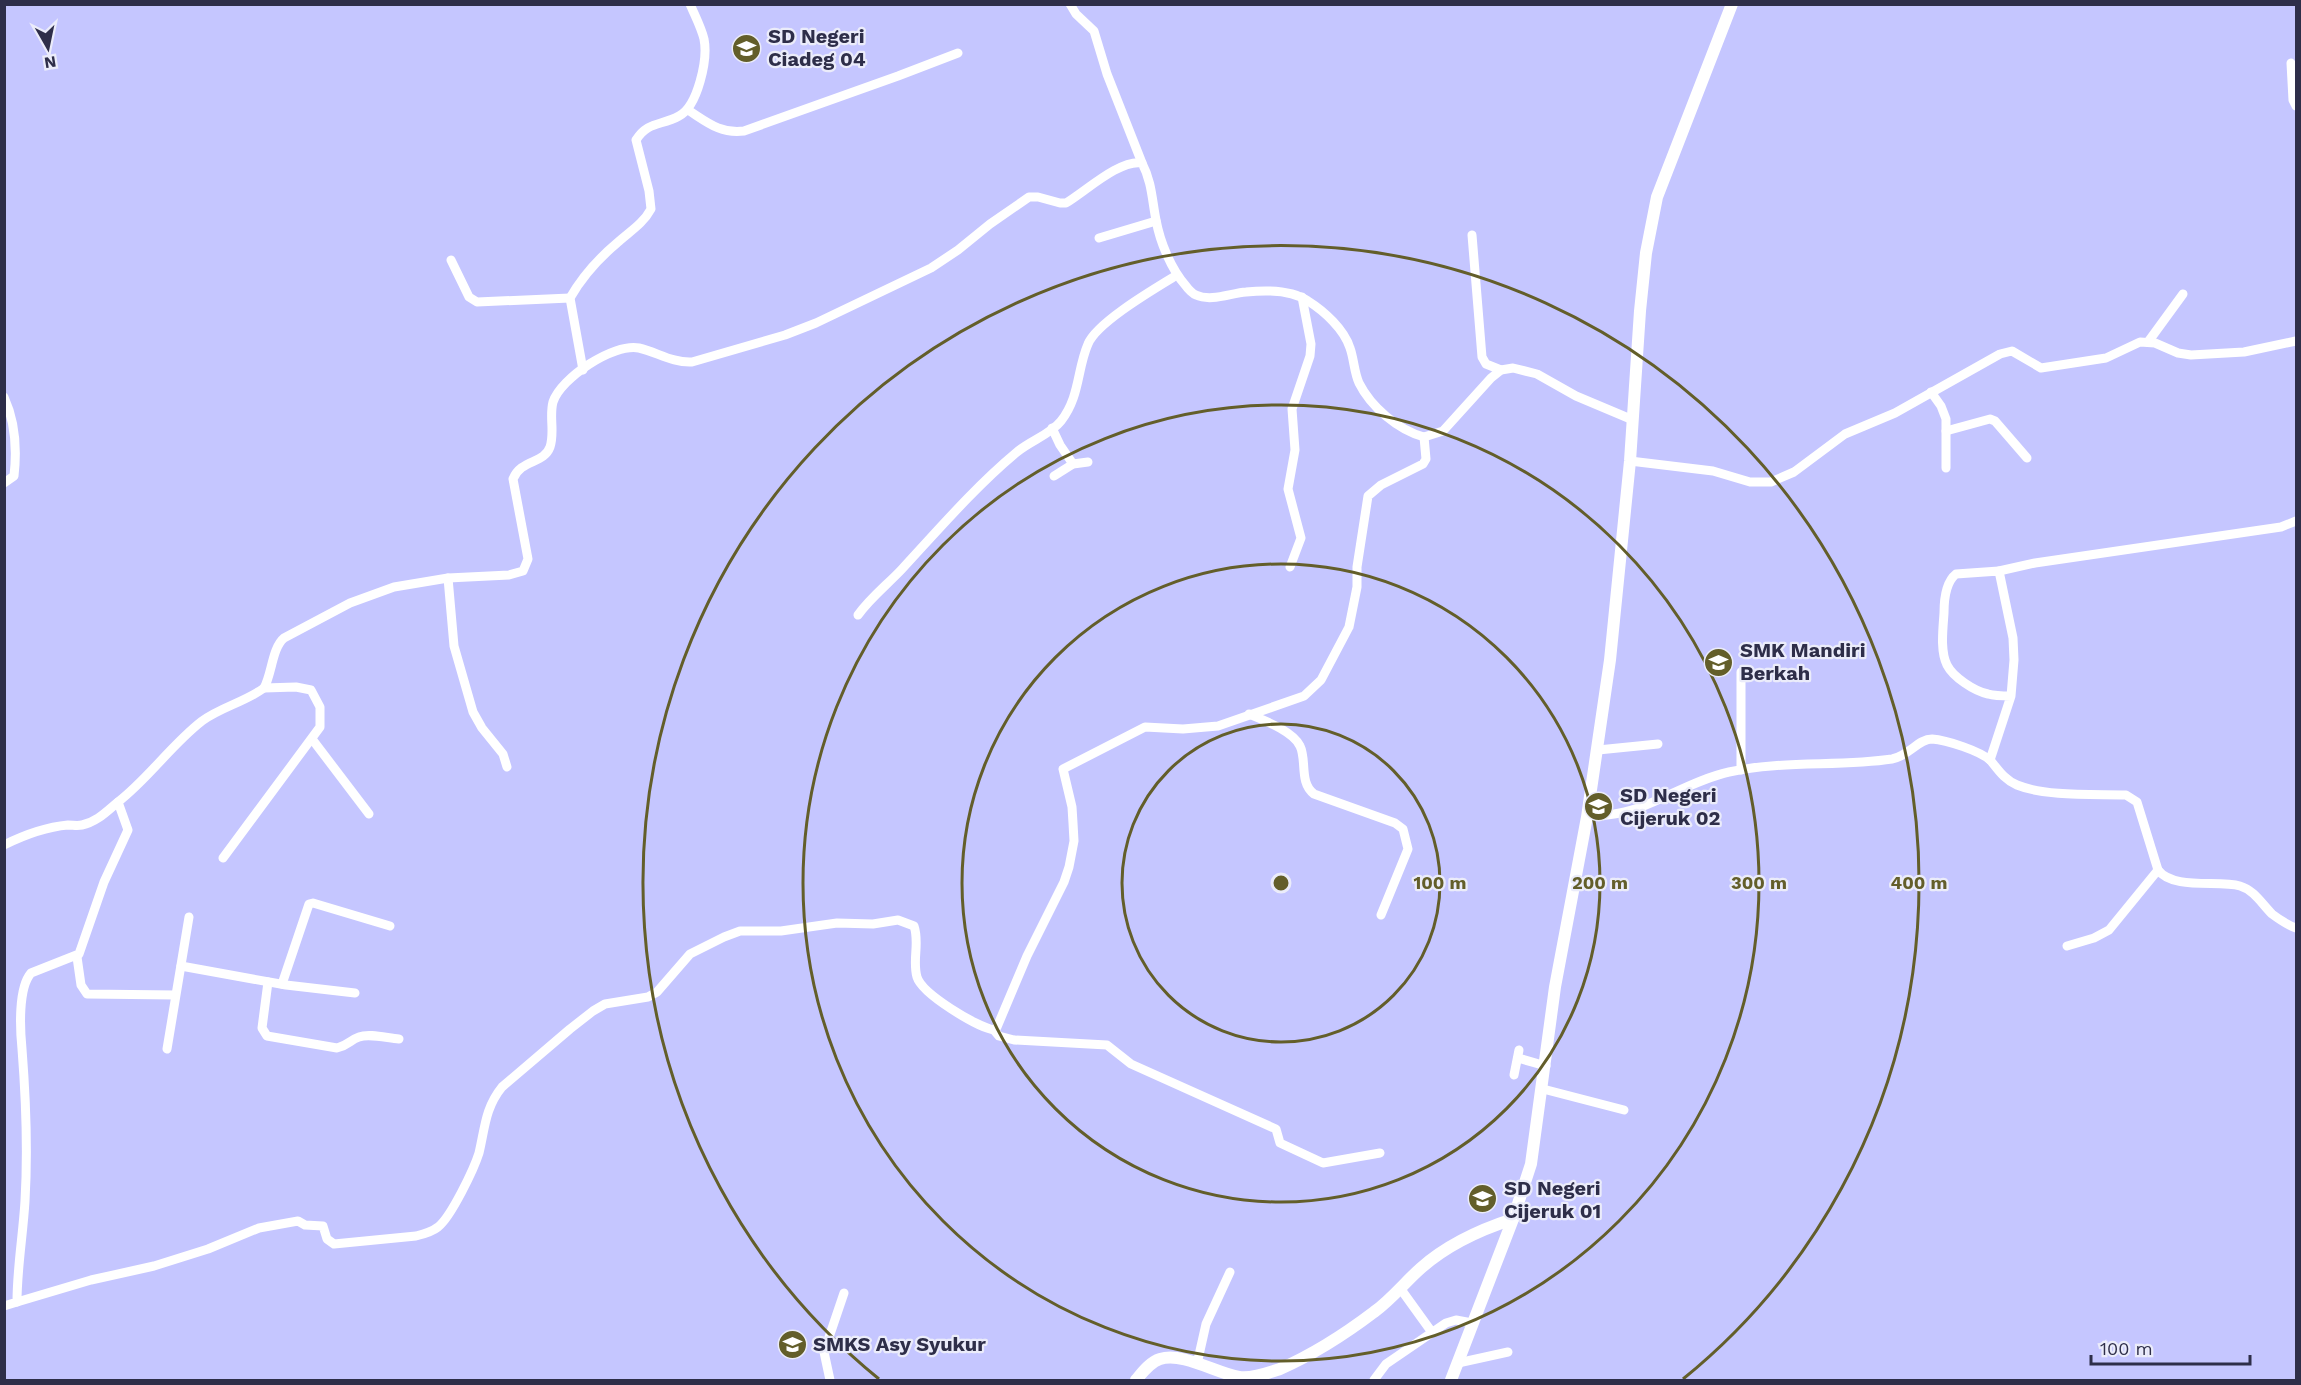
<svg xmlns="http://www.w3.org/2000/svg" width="2301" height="1385" font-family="'Work Sans',sans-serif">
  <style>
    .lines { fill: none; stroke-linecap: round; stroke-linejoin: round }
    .street { stroke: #fff; stroke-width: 9 }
    .secondary { stroke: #fff; stroke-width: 12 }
    .ring { fill: none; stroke: #635e2a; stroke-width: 3 }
    .labels { text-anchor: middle; stroke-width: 4.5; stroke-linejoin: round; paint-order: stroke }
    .poi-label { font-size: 20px; font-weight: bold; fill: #2e2e49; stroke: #ebecfa; text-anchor: start }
    .centre { fill: #635e2a; stroke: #ebecfa; stroke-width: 3 }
    .ring-label { font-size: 18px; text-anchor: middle; font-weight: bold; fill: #635e2a; stroke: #ebecfa; stroke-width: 4.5; stroke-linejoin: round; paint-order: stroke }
  </style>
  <rect width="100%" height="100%" fill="#c5c6ff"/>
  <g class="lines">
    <g class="street">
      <path d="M1070,4l6,10 18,17 13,43 35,89"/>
      <path d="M2291,63l2,37 3,6"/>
      <path d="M688,110c19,12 32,24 56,21l154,-55 60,-23"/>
      <path d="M1472,235l10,122 4,7 15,6"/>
      <path d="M1099,238l57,-17"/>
      <path d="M451,260l18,37 8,5 93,-4"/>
      <path d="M2148,342l35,-48"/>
      <path d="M583,370l-13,-72c12,-21 28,-39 47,-55 12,-11 26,-19 34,-34l-2,-18 -13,-51c12,-19 25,-14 43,-24 19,-10 29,-57 25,-77 -3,-12 -9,-23 -14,-35"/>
      <path d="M1931,392l10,14 5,13v49"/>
      <path d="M4,397c11,24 13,53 10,79l-10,7"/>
      <path d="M1052,428l8,17 13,19"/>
      <path d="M1946,431l44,-12 5,2 32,37"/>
      <path d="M1630,461l83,10 37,11h21l23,-10 51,-38 50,-21 105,-59 12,-3 29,17 65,-10 34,-16 15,1 23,10 13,2 53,-3 52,-11"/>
      <path d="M1054,476l19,-12 15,-2"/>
      <path d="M1290,567l11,-29 -13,-49 7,-39 -3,-41 18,-53 1,-12 -9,-47"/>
      <path d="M1999,571l36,-8 246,-36 15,-6"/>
      <path d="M448,578l6,68 19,66 9,16 21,26 4,13"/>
      <path d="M858,615c13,-18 29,-30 44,-46 37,-40 73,-82 115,-117 13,-11 34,-18 44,-31 19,-24 16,-52 27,-77 9,-22 68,-56 89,-69"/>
      <path d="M1249,714c14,6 44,17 51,32 7,14 -1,37 14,48l81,29 8,6 5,20 -27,66"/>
      <path d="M312,739l57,75"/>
      <path d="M1598,750l60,-6"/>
      <path d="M1990,760l21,-64 3,-36 -1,-22 -14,-67 -43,3c-10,8 -12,27 -12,39 -1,16 -4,38 3,52 6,12 27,26 41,29 7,2 16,2 23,2"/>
      <path d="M1741,770v-98"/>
      <path d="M1587,817c18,-2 37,-3 54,-10 29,-11 57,-28 88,-35 53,-12 110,-5 163,-13 17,-3 26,-20 40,-20 14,1 49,12 59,22 8,10 14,19 26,24 30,12 77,9 109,10l11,7 21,68c15,20 60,10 82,16 14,4 22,18 32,28 8,6 15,11 24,14"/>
      <path d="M4,845c20,-10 42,-18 64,-20 5,0 9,1 14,0 15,-3 25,-14 36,-23"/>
      <path d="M223,858l97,-131v-20l-9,-17 -15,-3 -32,1"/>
      <path d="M2067,946l27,-8 15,-8 49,-60"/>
      <path d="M77,957l4,28 6,9 88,1"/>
      <path d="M181,966l105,19 69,8"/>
      <path d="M268,982l-6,46 5,8 70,12c12,-3 13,-8 22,-11 10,-4 28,1 40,2"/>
      <path d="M282,984l27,-80 4,-1 77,23"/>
      <path d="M994,1030l5,6 15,4 93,5 24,19 145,65 4,14 43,20 57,-10"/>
      <path d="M167,1049l22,-132"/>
      <path d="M1518,1058l28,8"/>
      <path d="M1514,1075l5,-25"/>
      <path d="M1543,1089l81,21"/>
      <path d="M1400,1288l31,43"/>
      <path d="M17,1302l74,-22 63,-14 54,-17 51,-21 39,-7 7,4 18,1 4,13 7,5 82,-8c8,-2 16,-4 22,-9 13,-10 36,-58 41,-74 6,-25 6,-45 23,-66l68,-58 23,-18 12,-7 43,-7 9,-5 33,-38 34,-17 16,-6h41l56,-8 36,1 25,-4 16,6c6,17 -2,34 3,51 5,17 60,50 77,53l3,-3 30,-71 37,-74 5,-15 5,-26 -1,-18 -1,-16 -9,-38 82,-42 38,2 35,-3 86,-30 17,-16 28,-53 8,-40v-20l11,-71 13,-11 42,-21 3,-5 -2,-22"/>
      <path d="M4,1306l13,-4c0,-34 6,-67 8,-101 3,-51 1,-101 -3,-152 -2,-20 -4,-61 9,-76l48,-19 25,-72 24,-52 -10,-28c31,-24 53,-57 84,-81 19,-14 43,-19 62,-33 8,-14 8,-40 20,-50l66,-35 44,-16 54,-9 61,-3 14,-4 5,-12 -15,-80c8,-20 31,-15 37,-32 5,-15 -1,-30 3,-45 8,-24 60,-59 86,-54 18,4 33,15 53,14l93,-27 31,-12 115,-55 27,-18 32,-26 39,-27h9l22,6h6c20,-12 54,-44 76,-40 10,19 10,37 14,57 4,22 15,49 30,66 2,3 7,8 10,9 15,7 35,-2 50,-3 19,-2 46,-2 62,9 16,10 36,28 42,47 4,11 4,24 9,35 12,24 39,47 65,54l19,-6 48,-53 10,-8 12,-2 24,6 39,22 57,24"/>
      <path d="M1458,1363l50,-11"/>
      <path d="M1197,1364l9,-40 24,-52"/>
      <path d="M830,1380l-6,-28 20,-59"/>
      <path d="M1374,1380l12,-16 60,-41 10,-3 16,3"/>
    </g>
    <g class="secondary">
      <path d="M1136,1380c6,-7 14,-18 24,-21 23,-7 56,14 79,18 13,2 29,-4 41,-8 34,-15 65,-35 94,-57 17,-12 31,-30 47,-44 27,-24 58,-38 92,-49"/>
      <path d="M1451,1380l62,-161 18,-55 24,-177 32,-170 23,-157 20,-199 10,-150 6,-58 11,-56 75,-193"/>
    </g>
  </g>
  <g class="ring">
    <circle cx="1281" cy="883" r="159"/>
    <circle cx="1281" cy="883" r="319"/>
    <circle cx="1281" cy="883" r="478"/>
    <path d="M879 1379A638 638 0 1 1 1683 1379"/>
  </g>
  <defs>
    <symbol id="school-disc" viewBox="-11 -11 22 22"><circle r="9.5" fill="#635e2a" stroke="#ebecfa"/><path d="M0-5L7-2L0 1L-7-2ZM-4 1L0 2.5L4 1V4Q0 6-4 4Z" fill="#fff"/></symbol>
  </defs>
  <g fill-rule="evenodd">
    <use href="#school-disc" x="730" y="32" width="33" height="33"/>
    <use href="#school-disc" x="1702" y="646" width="33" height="33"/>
    <use href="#school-disc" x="1582" y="790" width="33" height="33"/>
    <use href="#school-disc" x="1466" y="1182" width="33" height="33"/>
    <use href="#school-disc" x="776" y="1328" width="33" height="33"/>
  </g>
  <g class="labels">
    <g class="poi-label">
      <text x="768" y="43">SD Negeri<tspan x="768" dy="23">Ciadeg 04</tspan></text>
      <text x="1740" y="657">SMK Mandiri<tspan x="1740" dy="23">Berkah</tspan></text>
      <text x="1620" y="802">SD Negeri<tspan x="1620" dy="23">Cijeruk 02</tspan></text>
      <text x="1504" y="1195">SD Negeri<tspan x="1504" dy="23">Cijeruk 01</tspan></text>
      <text x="813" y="1351">SMKS Asy Syukur</text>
    </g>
  </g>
  <circle cx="1281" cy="883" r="9" class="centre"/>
  <g class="ring-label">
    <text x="1440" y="889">100 m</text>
    <text x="1600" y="889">200 m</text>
    <text x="1759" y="889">300 m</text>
    <text x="1919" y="889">400 m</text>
  </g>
  <rect width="2301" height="1385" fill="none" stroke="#2e2e49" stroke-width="12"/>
  <g transform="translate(48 48) rotate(171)" stroke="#ebecfa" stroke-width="4.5" paint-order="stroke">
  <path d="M0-4.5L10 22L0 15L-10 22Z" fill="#2e2e49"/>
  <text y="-9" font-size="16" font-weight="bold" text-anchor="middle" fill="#2e2e49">N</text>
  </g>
  <path d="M2091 1355v9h159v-9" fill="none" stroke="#2e2e49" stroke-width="3"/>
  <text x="2100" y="1355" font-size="18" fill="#2e2e49" stroke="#ebecfa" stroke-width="4.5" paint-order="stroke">100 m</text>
</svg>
